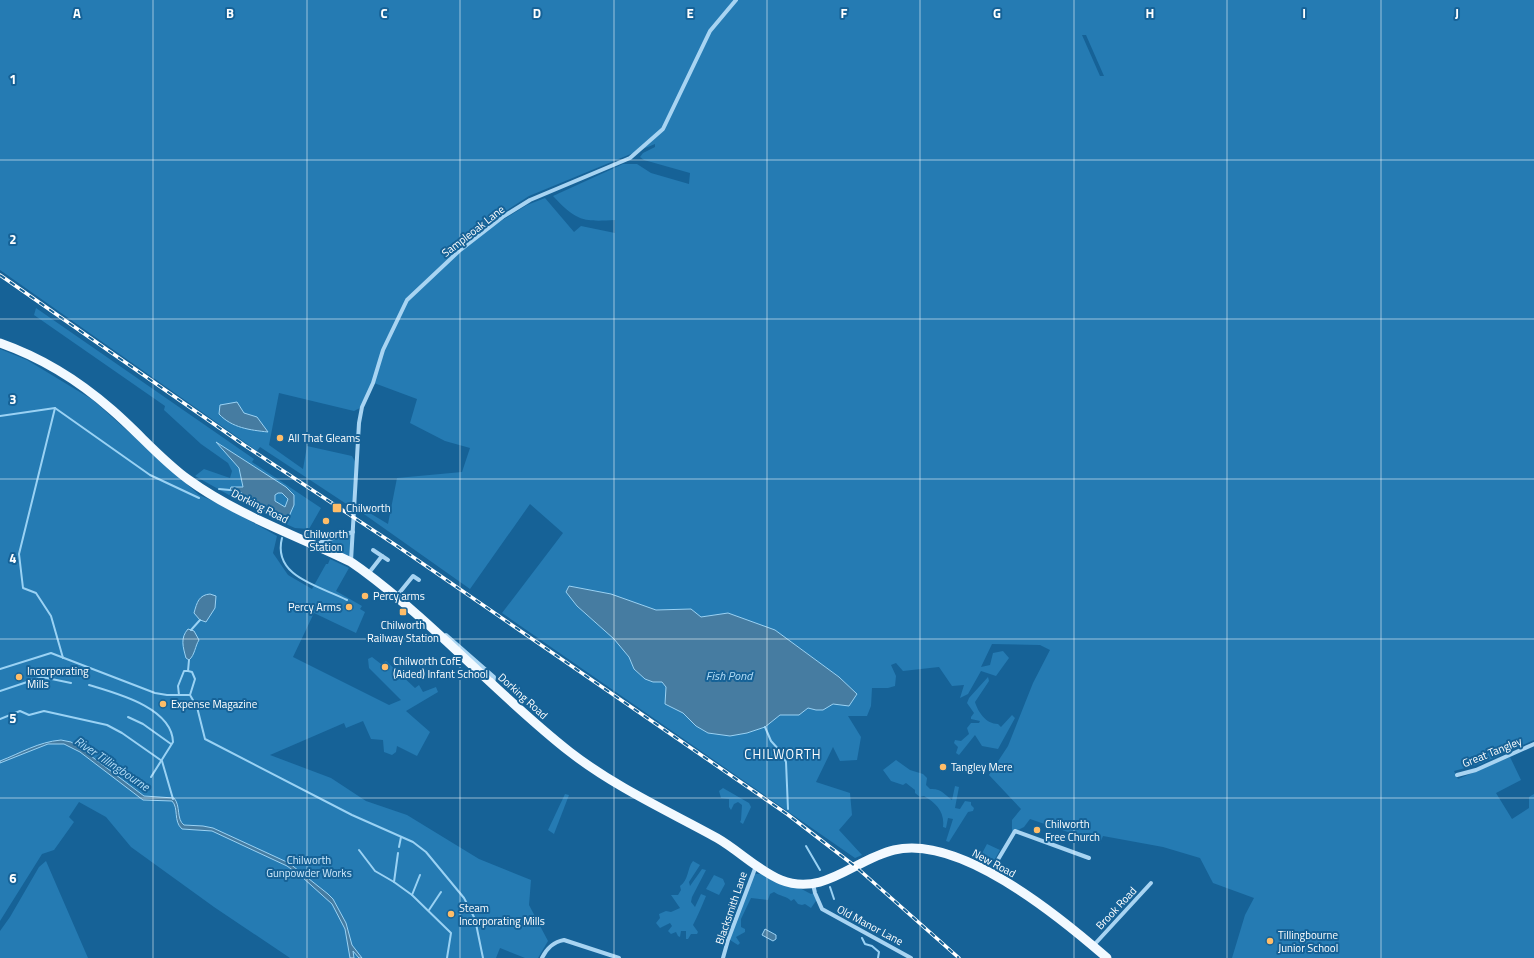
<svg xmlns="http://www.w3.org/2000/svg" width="1534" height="958" font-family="'Titillium Web',sans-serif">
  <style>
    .green { fill: #257bb3; fill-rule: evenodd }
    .water { fill: #467ca1; stroke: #9ad2f4; fill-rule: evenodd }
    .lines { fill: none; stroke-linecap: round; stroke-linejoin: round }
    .stream { stroke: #9ad2f4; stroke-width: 2 }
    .street { stroke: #a8d4f2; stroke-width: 4 }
    .primary { stroke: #f2f9ff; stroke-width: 9 }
    .rail-casing { stroke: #fff; stroke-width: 3.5 }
    .rail { stroke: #166297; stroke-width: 2; stroke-dasharray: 6; stroke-linecap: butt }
    .grid { fill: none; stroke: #fff; stroke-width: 1; stroke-opacity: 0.55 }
    .poi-dot { fill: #ffbd68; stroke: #166297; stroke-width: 1.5 }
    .labels { text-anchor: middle; stroke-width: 4; stroke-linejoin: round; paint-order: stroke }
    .street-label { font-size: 11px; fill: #fff; stroke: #166297 }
    .poi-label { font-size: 11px; fill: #fff; stroke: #166297; text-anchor: start }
    .park-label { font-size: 11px; fill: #cfeafc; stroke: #166297 }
    .water-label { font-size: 12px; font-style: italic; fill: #b4def8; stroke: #166297 }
    .quarter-label { font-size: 13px; letter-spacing: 1px; fill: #fff; stroke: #166297 }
    .grid-label { font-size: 13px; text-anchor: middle; font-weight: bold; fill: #fff; stroke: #166297; stroke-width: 4; stroke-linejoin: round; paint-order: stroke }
  </style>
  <rect width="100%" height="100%" fill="#166297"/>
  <g class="green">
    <path d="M0,0h1534v740l-54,24 -26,7 4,8 52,-22 11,23 -25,13 16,26 17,-11v-11l5,-3v164h-302l13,-43 9,-17 -41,-15 -13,-25 -37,-11 -60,-11 -3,7 -70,-24 -6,8 -12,6v-13l9,-11 -32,-34 19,-29 25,-63 17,-33 -10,-5 -48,-1 -11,23 9,-2 3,-12 10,-2 6,7 -13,18 -15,-5 -13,23 -8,4 4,-13 -12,1 -13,-19 -36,4 -7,-8 -5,2 5,11 -1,10 -7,2h-16l-1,18 -4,10h-19l13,21 -4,23 -17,1 -7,-14 -17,35 34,11 2,22 -13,15 23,25 -7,3 -353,-245 61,-80 -33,-29 -60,85 -109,-77 -3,-6 30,18 9,-46 65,-6 8,-24 -25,-7 -35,-18 7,-24 -43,-16 -12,24 -8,4 -75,-18 -10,52 34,24 4,-23 45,10 5,9 -2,43 -7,-3 -88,-58 -3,4 -257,-181zM1082,35h4l18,41h-4zM655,144v3l-12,6 -3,4 4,3 46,13 -1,11 -38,-11 -14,-9h-14l-70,32c23,25 30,26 62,24v13l-34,-7 -7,6 -29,-34 -18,7 -31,19 -1,-6 34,-22zM569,586l42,8 45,16 35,-1 10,8 27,-4 47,17 64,47 18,17 -8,12c-5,-1 -12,-3 -17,-1 -12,3 -9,7 -24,3l-9,7h-19l-15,12 -35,9 -22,-3 -12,-7 -13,-13 -18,-9 1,-17 -4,-5h-9l-8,-3 -11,-10 -5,-12 -15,-18 -37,-33z"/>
    <path d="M36,308l218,151 -2,3 69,46 -12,21 -14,-1 -23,-10v-28l-41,-3 -1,3 12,3 4,10 -1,1 -50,-28 9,-7 26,9 2,-7 -4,-8 -27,-19 -37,-34 1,-4 -131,-91z"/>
    <path d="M0,349l27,11 66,40 106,95 21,9 57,32 -4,17 15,22 24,14 14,-25h2l2,-5 19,9 -13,23 26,15 -2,3 5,3 -9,21 -42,-20 -21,44 96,48 12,-5 -32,-32 -1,-9 4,-2 9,7 5,-3 29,27 4,-3 4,7 13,-5 2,5 -32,19 24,21 -13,24 -20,-10 -1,6 -4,3 -8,-3 -1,-12 -12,-1 -8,-18 -17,7 -2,-5 -74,32 61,23 35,23 41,14 72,44 52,21 -2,25 19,36 -10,17h-13l-25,-10 -4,10h-206l-76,-51 -83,-60 -25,-30 -27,-15 -10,15 5,5 -20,28 -12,4 -42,67z"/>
    <path d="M353,532l-2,30 -31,-19z"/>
    <path d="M988,677l1,4 -14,21c3,10 11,22 23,22l3,3 11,-12 3,3 -17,31 -16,-3 -7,-11 -16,20 -3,-2 2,-6 -4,-4 1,-3 6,1 8,-7 -2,-6 4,-5h8l1,-2 -9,-2v-2l3,-4 -7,-10 2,-5z"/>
    <path d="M896,760l14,10 13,4 4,4 -1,7 4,4c11,-1 14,5 22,11l3,-14 4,1 -4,21 5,1 5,-8 6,1v3l3,3 -1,3 -5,1 -19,30 -3,-1 7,-22 -5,-1 -2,10 -3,-1c2,-15 -7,-24 -19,-31l-4,1 -5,-4v-3l-9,-7 -3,2 -12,-4 -8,-11z"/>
    <path d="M723,788l26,15 2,4 -8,17 -3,-2 1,-2 1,-15 -4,-3 -4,2 -3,6 -2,-3v-8l-8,-1 -2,-7z"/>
    <path d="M565,794l4,1 -15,39 -6,-4z"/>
    <path d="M987,844l13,6 -9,16 -12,-7z"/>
    <path d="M46,861l42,97h-88v-27l10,-14 29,-50z"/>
    <path d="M693,861l7,4 -11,17 1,4 12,-17 4,1 -14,27 -1,5 4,5 6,-13 5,2c-4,10 -8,19 -13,29l5,7 -1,2h-6l-3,5h-2v-8h-5l-1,6 -2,-1 -2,-4 -5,2 -3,-3 4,-5 -2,-3 -10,5 -4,-5 4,-5 -1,-4 7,-3 5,1 9,-4 -9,-13h7l3,-5 -1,-4c9,-6 7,-18 13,-25z"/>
    <path d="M754,874h10l25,13 3,-3 19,10 3,-1 4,5 -7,10 -6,-4 -3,1 -4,-1 -4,-5 -3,2c-4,-5 -12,-5 -17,-9l-4,2 -2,6 -17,-2 -10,21v8l4,2v3l-9,5 4,6 -2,2 -8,-5 1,-13 16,-43 3,-1z"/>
    <path d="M714,875l9,4 2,5 -6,11 -13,-6z"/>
  </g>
  <g class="water">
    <path d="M237,402l7,11 13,4 11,15c-18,-2 -36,-4 -49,-18l1,-9z"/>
    <path d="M216,442l70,45 8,8v10l-7,16 -41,-18 -4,-10 -12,-3 1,-3h12l-4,-19zM278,493h4l6,6 -3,8 -10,-6v-6z"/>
    <path d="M569,586l42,8 45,16 35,-1 10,8 27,-4 47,17 64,47 18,17 -8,12 -16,-2 -10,6h-7l-8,-2 -9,7h-19l-15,12 -18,6 -17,3 -22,-3 -12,-7 -13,-13 -18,-9 1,-17 -4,-5h-9l-8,-3 -11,-10 -5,-12 -15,-18 -37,-33 -11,-14z"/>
    <path d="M210,594l6,2 -1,12 -9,14 -6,-2 -6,-7c3,-11 5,-18 16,-19z"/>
    <path d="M188,629l6,2 5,9c-4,6 -4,15 -10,20l-3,-2c-3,-11 -6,-20 2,-29z"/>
    <path d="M61,740l10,2 8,5 65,49 30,2c7,8 2,21 10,27l19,1 10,2 76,35 39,31 5,5 13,24 6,22 10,13h-3l-6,-7 1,7h-4l-5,-29 -13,-25 -30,-27 -15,-11 -75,-35 -30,-2c-9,-8 -3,-21 -10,-28l-29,-1 -63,-48 -16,-8h-16l-48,19v-2c21,-8 38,-19 61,-21z"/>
    <path d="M765,929l11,6v4l-3,2 -11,-6z"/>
  </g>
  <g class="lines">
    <g class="stream">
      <path d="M55,408l-36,146 4,34 13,5 15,23 12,42"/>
      <path d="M0,416l55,-8 95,67 49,23"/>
      <path d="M219,489l11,1"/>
      <path d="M282,538c-10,39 38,48 65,62"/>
      <path d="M191,630l9,-10"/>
      <path d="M189,660l-1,11 4,1 3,7 -5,16"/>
      <path d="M0,669l51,-16 104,40 12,2h23l7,12 8,32 147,76 61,27 13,10 38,46 11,21 8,39"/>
      <path d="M89,685c26,8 83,22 84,57l-22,35"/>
      <path d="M0,691l42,-14 29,6"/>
      <path d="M179,695l-1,-9 6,-15h4"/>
      <path d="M128,717l15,7 28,20"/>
      <path d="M0,719l20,-8 9,4 15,-4 63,14 15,8 40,28 11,38"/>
      <path d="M765,727l6,14 10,11 5,10 2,47"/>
      <path d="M806,846l14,24"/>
      <path d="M399,847l2,-10"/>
      <path d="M359,850l16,21 19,11"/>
      <path d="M398,853l-4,29 18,13 39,38 -4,25"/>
      <path d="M830,887l4,12"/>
      <path d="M412,895l8,-20"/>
      <path d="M429,910l12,-18"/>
      <path d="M862,938l3,6 7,2 7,6 -1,6"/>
    </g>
    <g class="street">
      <path d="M318,547l2,-4 3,-2 30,-9"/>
      <path d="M373,550l9,6"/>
      <path d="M351,561l8,-138 3,-16 11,-24 10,-33 24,-50 52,-49 45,-35 26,-16 100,-42 33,-29 47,-98 26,-31"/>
      <path d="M368,574l14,-18 6,4"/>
      <path d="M396,597l17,-21 6,4"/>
      <path d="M446,635l48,42 -1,7"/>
      <path d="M1457,775l19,-5 58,-26"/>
      <path d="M990,873l25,-42 74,27"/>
      <path d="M813,884l2,9 7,16 89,49"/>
      <path d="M1093,946l58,-63"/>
      <path d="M542,958c5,-10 11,-16 22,-18l55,18"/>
      <path d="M723,958l5,-18 28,-74"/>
    </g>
    <path class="primary" d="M0,343c40,14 79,38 111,66 27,23 50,51 78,71 48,35 109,56 162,82l10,7c75,55 136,126 209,183 45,35 98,59 147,86 21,12 42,33 64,42 43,17 74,-21 113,-30 66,-16 166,67 213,108"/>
    <defs>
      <path id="rail" d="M0,275l244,170 153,101 390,268 69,53 103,91"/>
    </defs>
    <use href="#rail" class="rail-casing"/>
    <use href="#rail" class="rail"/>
  </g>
  <path class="grid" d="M153,0v958M307,0v958M460,0v958M614,0v958M767,0v958M920,0v958M1074,0v958M1227,0v958M1381,0v958M0,160h1534M0,319h1534M0,479h1534M0,639h1534M0,798h1534"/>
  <g class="poi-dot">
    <circle cx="280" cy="438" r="4"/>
    <rect x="332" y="503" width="10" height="10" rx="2"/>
    <circle cx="326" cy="521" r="4"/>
    <circle cx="365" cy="596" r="4"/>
    <circle cx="349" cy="607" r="4"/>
    <rect x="399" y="608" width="8" height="8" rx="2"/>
    <circle cx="385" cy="667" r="4"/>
    <circle cx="19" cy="677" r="4"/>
    <circle cx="163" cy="704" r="4"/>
    <circle cx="943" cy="767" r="4"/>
    <circle cx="1037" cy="830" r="4"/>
    <circle cx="451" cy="914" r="4"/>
    <circle cx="1270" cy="941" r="4"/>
  </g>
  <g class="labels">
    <g class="street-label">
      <text transform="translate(473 231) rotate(-38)" y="4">Sampleoak Lane</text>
      <text transform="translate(260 506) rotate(27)" y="4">Dorking Road</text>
      <text transform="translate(523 696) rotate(42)" y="4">Dorking Road</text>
      <text transform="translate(1492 752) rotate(-22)" y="4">Great Tangley</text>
      <text transform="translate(994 863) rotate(28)" y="4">New Road</text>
      <text transform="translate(731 908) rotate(-71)" y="4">Blacksmith Lane</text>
      <text transform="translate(1116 908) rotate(-47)" y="4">Brook Road</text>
      <text transform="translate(870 925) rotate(28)" y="4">Old Manor Lane</text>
    </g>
    <g class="poi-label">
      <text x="288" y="442">All That Gleams</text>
      <text x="346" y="512">Chilworth</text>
      <text x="326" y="538" text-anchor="middle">Chilworth<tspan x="326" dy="13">Station</tspan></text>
      <text x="373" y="600">Percy arms</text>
      <text x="341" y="611" text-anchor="end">Percy Arms</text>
      <text x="403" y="629" text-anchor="middle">Chilworth<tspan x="403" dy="13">Railway Station</tspan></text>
      <text x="393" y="665">Chilworth CofE<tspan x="393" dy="13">(Aided) Infant School</tspan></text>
      <text x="27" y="675">Incorporating<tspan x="27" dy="13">Mills</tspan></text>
      <text x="171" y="708">Expense Magazine</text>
      <text x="951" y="771">Tangley Mere</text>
      <text x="1045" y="828">Chilworth<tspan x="1045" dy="13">Free Church</tspan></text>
      <text x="459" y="912">Steam<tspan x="459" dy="13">Incorporating Mills</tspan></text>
      <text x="1278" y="939">Tillingbourne<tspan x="1278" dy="13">Junior School</tspan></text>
    </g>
    <g class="park-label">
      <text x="309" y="864">Chilworth<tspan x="309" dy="13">Gunpowder Works</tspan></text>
    </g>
    <g class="water-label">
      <text x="729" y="680">Fish Pond</text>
      <text transform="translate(112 764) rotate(34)" y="4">River Tillingbourne</text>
    </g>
    <g class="quarter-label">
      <text x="783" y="759">CHILWORTH</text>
    </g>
  </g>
  <g class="grid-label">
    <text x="77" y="18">A</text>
    <text x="230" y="18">B</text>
    <text x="384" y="18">C</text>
    <text x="537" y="18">D</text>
    <text x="690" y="18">E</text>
    <text x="844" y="18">F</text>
    <text x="997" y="18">G</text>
    <text x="1150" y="18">H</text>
    <text x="1304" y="18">I</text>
    <text x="1457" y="18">J</text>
    <text x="13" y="84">1</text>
    <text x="13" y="244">2</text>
    <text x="13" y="404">3</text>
    <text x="13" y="563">4</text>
    <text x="13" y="723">5</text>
    <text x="13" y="883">6</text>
  </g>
</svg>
